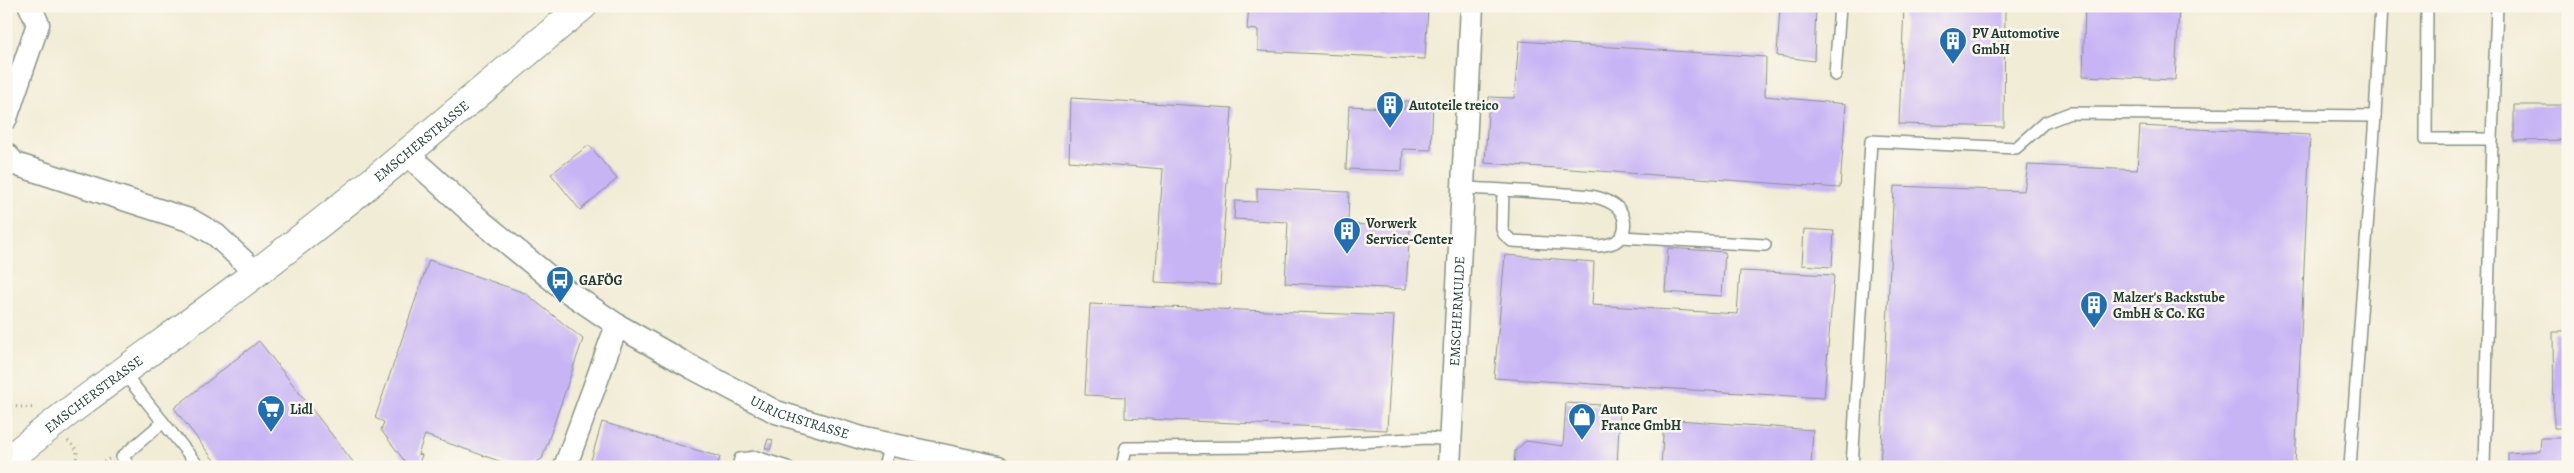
<svg xmlns="http://www.w3.org/2000/svg" width="2574" height="473" font-family="Alegreya,serif">
  <style>
    .building { fill: #c7b4f5 }
    .lines { fill: none; stroke-linecap: round; stroke-linejoin: round }
    .lane-casing { stroke: #889484; stroke-width: 14 }
    .street-casing { stroke: #889484; stroke-width: 25 }
    .secondary-casing { stroke: #889484; stroke-width: 30 }
    .primary-casing { stroke: #889484; stroke-width: 30 }
    .path { stroke: #889484; stroke-width: 3; stroke-dasharray: 1 4; stroke-linecap: butt }
    .lane { stroke: #fff; stroke-width: 11 }
    .street { stroke: #fff; stroke-width: 22 }
    .secondary { stroke: #fff; stroke-width: 28 }
    .primary { stroke: #fff; stroke-width: 28 }
    .labels { text-anchor: middle; stroke-width: 5; stroke-linejoin: round; paint-order: stroke }
    .poi-label { font-size: 14px; font-weight: bold; fill: #1f3d34; stroke: #fbf7ec; text-anchor: start }
    .street-label { font-size: 14px; fill: #1f3d34; stroke: #fbf7ec }
  </style>
  <rect width="100%" height="100%" fill="#fbf7ec"/>
  <filter id="ink" filterUnits="userSpaceOnUse"><feTurbulence type="fractalNoise" baseFrequency=".02" numOctaves="2"/><feDisplacementMap in="SourceGraphic" scale="10" xChannelSelector="R" yChannelSelector="G"/><feConvolveMatrix kernelMatrix="1 2 1 2 8 2 1 2 1" color-interpolation-filters="sRGB"/></filter>
  <filter id="wash" filterUnits="userSpaceOnUse"><feTurbulence type="fractalNoise" baseFrequency=".0096" numOctaves="4" result="noise"/><feDisplacementMap in="SourceGraphic" scale="20" xChannelSelector="R" yChannelSelector="G"/><feGaussianBlur stdDeviation="1.12" result="paint"/><feColorMatrix in="noise" values="0 0 0 0 0 0 0 0 0 0 0 0 0 0 0 0 0 1.4 0 .05"/><feComposite in="paint" operator="in"/></filter>
  <g filter="url(#wash)">
    <rect width="100%" height="100%" fill="#f1ecd5"/>
    <g id="blocks">
      <g class="building">
        <path d="M1249,6h133v3h16v-3h30l-3,53 -167,-8v-21l-11,-1z"/>
        <path d="M1780,6h36l-2,55 -37,-5z"/>
        <path d="M1904,6h101l-1,121 -105,-3z"/>
        <path d="M2085,6h94l-4,74 -92,-4z"/>
        <path d="M1519,41l247,16 -1,39 81,8 -6,84 -355,-25 4,-66 25,1z"/>
        <path d="M1071,98l161,10 -12,177 -65,-3 8,-113 -94,-8z"/>
        <path d="M1405,101l28,1 -2,48 -28,-1 -1,22 -56,-2 3,-63 56,3z"/>
        <path d="M2514,105h54v35l-54,1z"/>
        <path d="M2140,126l170,9 -15,332h-415l14,-281 130,5 4,-26 109,5z"/>
        <path d="M589,145l28,34 -37,31 -29,-36z"/>
        <path d="M1257,188l92,4 -1,32 62,3 -4,62 -121,-6 3,-61 -54,-3 1,-18 22,1z"/>
        <path d="M1804,229l30,2 -2,36 -30,-2z"/>
        <path d="M1668,248l57,4 -3,44 -57,-4z"/>
        <path d="M1505,255l89,7 -2,43 145,9 3,-43 94,4 -10,123 -330,-20z"/>
        <path d="M429,260l96,33 58,46 -41,120 -15,8h-11l-91,-32 -7,19 4,1 -4,11 -12,-3 -25,-33 3,-8 -9,-4z"/>
        <path d="M1090,304l304,12 -7,114 -262,-12v-21l-40,-2z"/>
        <path d="M2553,332h15v96h-14z"/>
        <path d="M259,341l98,126h-138l-45,-59z"/>
        <path d="M1566,403l54,3 -3,61h-103l1,-16 11,-10 37,5z"/>
        <path d="M1664,419l149,11 -2,37h-150z"/>
        <path d="M602,422l118,35 -3,10h-128z"/>
        <path d="M2541,438h27v29h-60v-14l32,-2z"/>
        <path d="M768,439l5,1 -3,10 -5,-2z"/>
      </g>
    </g>
  </g>
  <g filter="url(#ink)">
    <use href="#blocks" fill-opacity="0" stroke="#889484" stroke-width="1"/>
    <g class="lines">
      <defs>
        <g id="lane">
          <path d="M2427,6l-1,133h66l5,-133"/>
          <path d="M1835,75l5,-69"/>
          <path d="M2375,116l6,-110"/>
          <path d="M1462,188c30,1 59,3 89,5 19,2 43,0 60,10 12,6 17,20 11,32 -5,9 -15,10 -24,11l-86,-5 -8,-7 -2,-5 1,-39"/>
          <path d="M1621,237l144,8"/>
          <path d="M123,372l76,95"/>
          <path d="M130,467l-8,-10 41,-35"/>
          <path d="M738,467l2,-8 16,-2 31,10"/>
          <path d="M884,467l6,-23"/>
          <path d="M1122,467l4,-19 148,-1 154,-9 22,2"/>
          <path d="M1852,467l19,-326 145,7 28,-25 26,-10 305,3 -25,351"/>
          <path d="M2484,467l8,-328"/>
        </g>
        <g id="street">
          <path d="M6,118l32,-94 -8,-18"/>
          <path id="s1" d="M406,153l76,69 82,67 53,36 76,43 83,44 89,27 133,28"/>
          <path d="M6,154l9,10 177,57 24,14 40,38"/>
          <path d="M565,467l52,-142"/>
          <path id="s2" d="M1449,467l23,-461"/>
        </g>
        <g id="secondary">
          <path id="s3" d="M6,462c80,-67 167,-125 250,-189 112,-85 219,-177 327,-267"/>
        </g>
        <path id="primary" d="M6,461l5,6"/>
      </defs>
      <use href="#lane" class="lane-casing"/>
      <use href="#street" class="street-casing"/>
      <use href="#secondary" class="secondary-casing"/>
      <use href="#primary" class="primary-casing"/>
      <g class="path">
        <path d="M6,406l30,2"/>
        <path d="M68,441l9,9 -1,17"/>
        <path d="M95,467l14,-8"/>
      </g>
      <use href="#lane" class="lane"/>
      <use href="#street" class="street"/>
      <use href="#secondary" class="secondary"/>
      <use href="#primary" class="primary"/>
    </g>
  </g>
  <defs>
    <symbol id="building-pin" viewBox="-11 -11 22 30"><path d="M0 17L-7.5 6A9.5 9.5 0 1 1 7.5 6Z" fill="#1f6fb2" stroke="#fbf7ec"/><path d="M-4-6H4V6H1V3H-1V6H-4ZM-2.5-4.3h1.7v1.8h-1.7ZM.8-4.3h1.7v1.8H.8ZM-2.5-1h1.7V.8h-1.7ZM.8-1h1.7V.8H.8Z" fill="#fff"/></symbol>
    <symbol id="bus-pin" viewBox="-11 -11 22 30"><path d="M0 17L-7.5 6A9.5 9.5 0 1 1 7.5 6Z" fill="#1f6fb2" stroke="#fbf7ec"/><path d="M-5-6H5V4H4V6H2V4H-2V6H-4V4H-5ZM-3.5-4V0h7V-4ZM-3.5 1.2v1.5H-2V1.2ZM2 1.2v1.5H3.5V1.2Z" fill="#fff"/></symbol>
    <symbol id="supermarket-pin" viewBox="-11 -11 22 30"><path d="M0 17L-7.5 6A9.5 9.5 0 1 1 7.5 6Z" fill="#1f6fb2" stroke="#fbf7ec"/><path d="M-6-5.5h2.5l.6 2H6L4.5 2H-2.5L-4.4-4H-6ZM-1.5 3.2a1.3 1.3 0 1 0 .1 0ZM3 3.2a1.3 1.3 0 1 0 .1 0Z" fill="#fff"/></symbol>
    <symbol id="shop-pin" viewBox="-11 -11 22 30"><path d="M0 17L-7.5 6A9.5 9.5 0 1 1 7.5 6Z" fill="#1f6fb2" stroke="#fbf7ec"/><path d="M-5-2.5h2.3a2.7 3.5 0 0 1 5.4 0H5L5.5 6h-11ZM-1.5-2.5h3a1.5 2.3 0 0 0-3 0Z" fill="#fff"/></symbol>
  </defs>
  <g fill-rule="evenodd">
    <use href="#building-pin" x="1937" y="25" width="32" height="43"/>
    <use href="#building-pin" x="1374" y="89" width="32" height="43"/>
    <use href="#building-pin" x="1331" y="215" width="32" height="43"/>
    <use href="#bus-pin" x="544" y="264" width="32" height="43"/>
    <use href="#building-pin" x="2078" y="289" width="32" height="43"/>
    <use href="#supermarket-pin" x="255" y="393" width="32" height="43"/>
    <use href="#shop-pin" x="1566" y="401" width="32" height="43"/>
  </g>
  <g class="labels">
    <g class="poi-label">
      <text x="1972" y="38">PV Automotive<tspan x="1972" dy="16">GmbH</tspan></text>
      <text x="1409" y="110">Autoteile treico</text>
      <text x="1366" y="228">Vorwerk<tspan x="1366" dy="16">Service-Center</tspan></text>
      <text x="579" y="285">GAFÖG</text>
      <text x="2113" y="302">Malzer's Backstube<tspan x="2113" dy="16">GmbH &amp; Co. KG</tspan></text>
      <text x="290" y="414">Lidl</text>
      <text x="1601" y="414">Auto Parc<tspan x="1601" dy="16">France GmbH</tspan></text>
    </g>
    <g class="street-label">
      <text dy="5" stroke="none"><textPath href="#s3" startOffset="525">EMSCHERSTRASSE</textPath></text>
      <text dy="5" stroke="none"><textPath href="#s2" startOffset="156">EMSCHERMULDE</textPath></text>
      <text dy="5" stroke="none"><textPath href="#s3" startOffset="111">EMSCHERSTRASSE</textPath></text>
      <text dy="5" stroke="none"><textPath href="#s1" startOffset="478">ULRICHSTRASSE</textPath></text>
    </g>
  </g>
  <rect width="2574" height="473" fill="none" stroke="#fbf7ec" stroke-width="25"/>
</svg>
